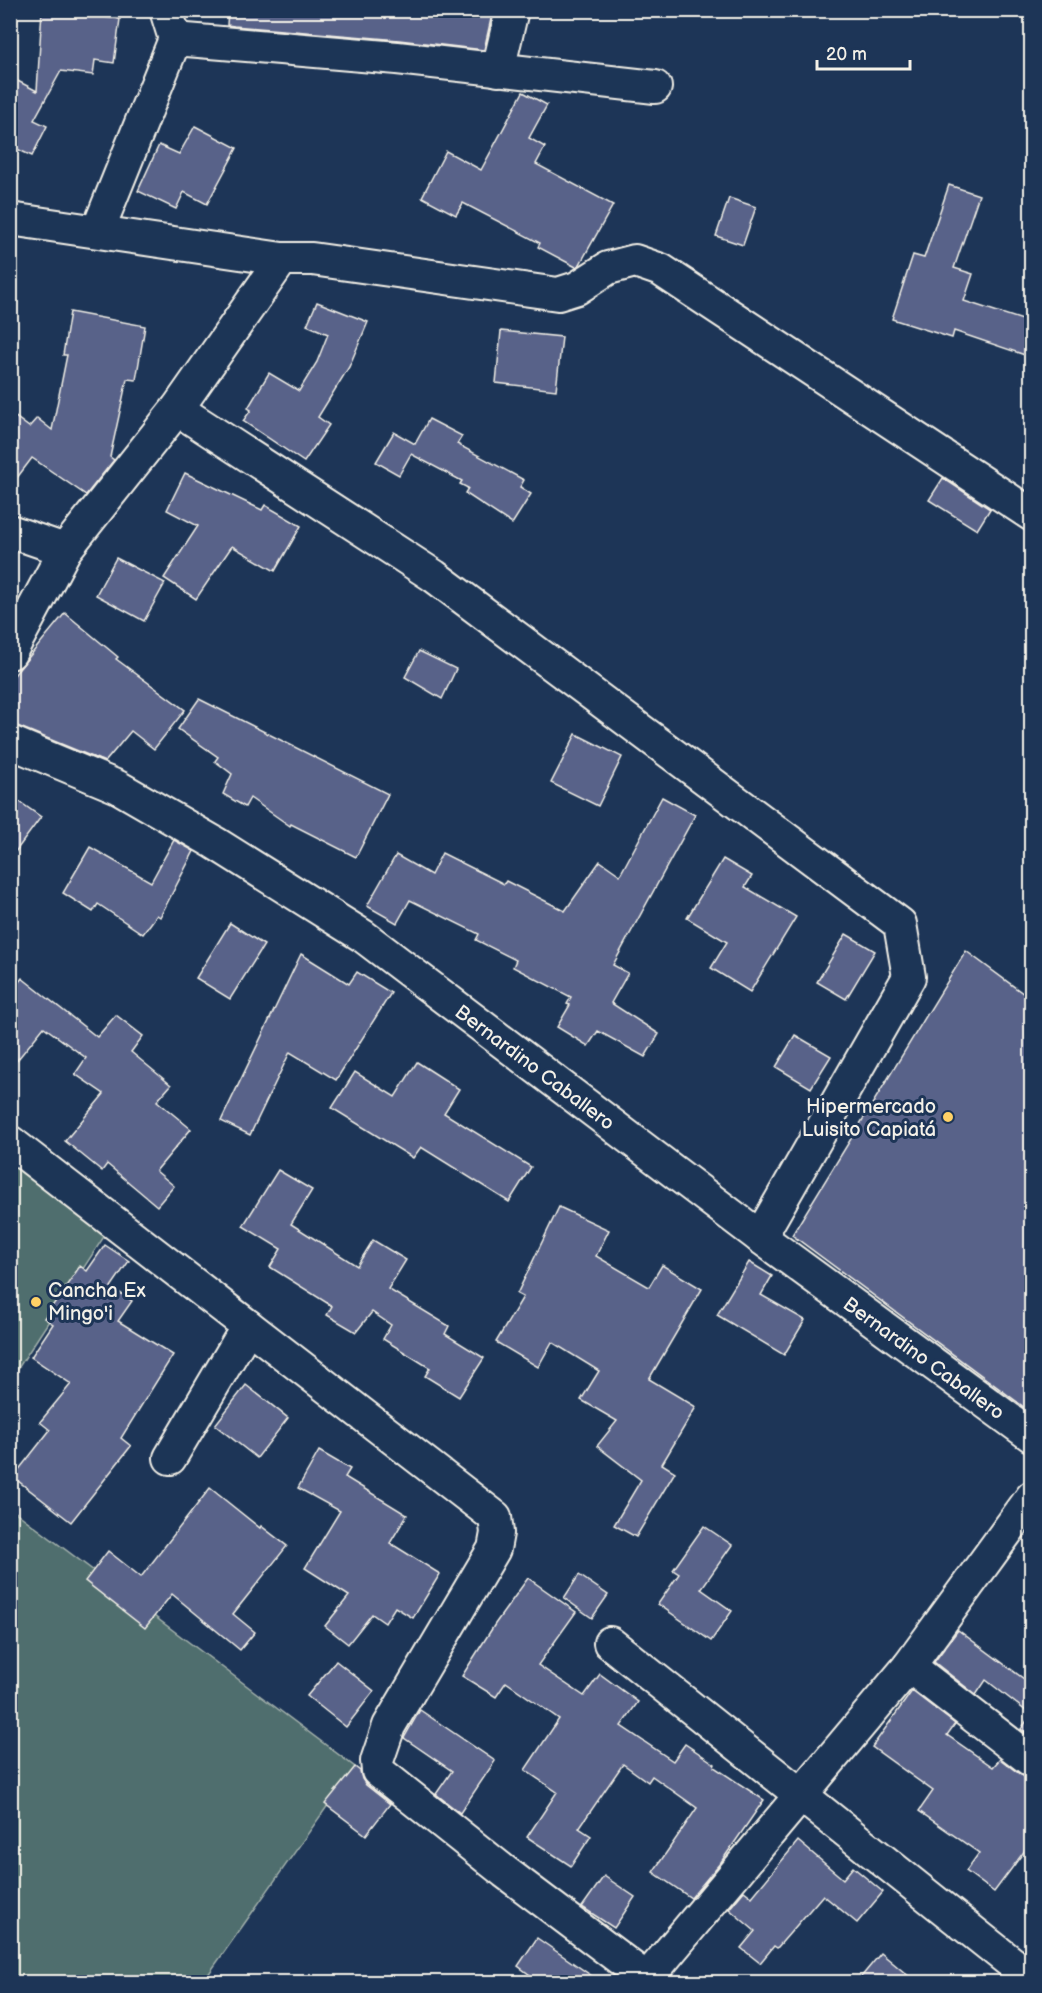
<svg xmlns="http://www.w3.org/2000/svg" width="1042" height="1993" font-family="'Balsamiq Sans',sans-serif">
  <style>
    .green { fill: #4f6e6e; stroke: #a2b0ab; stroke-width: 1.5 }
    .building { fill: #586289; stroke: #f4f1e8; stroke-width: 1.5 }
    .lines { fill: none; stroke-linecap: round; stroke-linejoin: round }
    .minor-casing { stroke: #f4f1e8; stroke-width: 36 }
    .minor { stroke: #1d3557; stroke-width: 32 }
    .poi-dot { fill: #ffd166; stroke: #1d3557; stroke-width: 2 }
    .labels { text-anchor: middle; stroke-width: 6; stroke-linejoin: round; paint-order: stroke }
    .street-label { font-size: 20px; fill: #f4f1e8; stroke: #1d3557 }
    .poi-label { font-size: 20px; fill: #f4f1e8; stroke: #1d3557; text-anchor: end }
  </style>
  <rect width="100%" height="100%" fill="#1d3557"/>
  <filter id="ink" filterUnits="userSpaceOnUse"><feTurbulence type="fractalNoise" baseFrequency=".0167" numOctaves="2"/><feDisplacementMap in="SourceGraphic" scale="12" xChannelSelector="R" yChannelSelector="G"/><feConvolveMatrix kernelMatrix="1 2 1 2 8 2 1 2 1" color-interpolation-filters="sRGB"/></filter>
  <g filter="url(#ink)">
    <g class="green">
      <path d="M10,1153l99,76 -96,147 -3,-1z"/>
      <path d="M10,1508l345,259 -152,215h-192z"/>
    </g>
    <g class="building">
      <path d="M42,10l78,9 -6,44 -19,-3 -2,15 -32,-4 -27,49 13,6 -15,30 -15,-7 -7,13v-85l27,14z"/>
      <path d="M228,10h265l-9,40 -85,-10 -165,-14 -7,-1z"/>
      <path d="M523,92l24,13 -18,33 16,9 -9,17 77,41 -33,59 -4,3 -38,-20 2,-4 -77,-40 -7,12 -34,-18 24,-46 35,19z"/>
      <path d="M195,126l42,22 -30,56 -23,-12 -8,17 -38,-18 21,-46 20,9z"/>
      <path d="M949,185l30,10 -25,73 19,6 -9,27 68,22v12l-7,20 -71,-24 -2,7 -60,-19 21,-64 11,3z"/>
      <path d="M729,198l27,9 -13,38 -27,-9z"/>
      <path d="M317,302l51,20 -19,45 -31,50 11,8 -25,37 -61,-41 8,-11 -3,-2 21,-35 30,18 18,-29 11,-28 -21,-9z"/>
      <path d="M70,312l75,14 -9,54 -9,-1 -17,78 4,3 -28,35 -54,-37 -22,29v-74l19,14 8,-9 15,12 15,-75h-4z"/>
      <path d="M501,331l61,6 -6,53 -60,-7z"/>
      <path d="M429,419l33,17 -5,8 67,36 -4,7 11,7 -19,30 -47,-31 3,-5 -8,-4 2,-3 -51,-27 -12,21 -23,-13 18,-30 21,12z"/>
      <path d="M185,473l77,37 3,-5 36,21 -26,45 -43,-25 -36,53 -32,-21 34,-52 -31,-16z"/>
      <path d="M943,478l47,31 -13,21 -48,-30z"/>
      <path d="M116,558l49,25 -21,38 -48,-26z"/>
      <path d="M65,613l53,44 -2,2 69,51 -31,39 -23,-18 -26,31 -95,-39v-43z"/>
      <path d="M419,651l37,18 -14,30 -37,-22z"/>
      <path d="M199,699l189,95 -32,63 -65,-33 -1,2 -40,-28 -5,9 -22,-13 9,-20 -17,-13 3,-4 -40,-28z"/>
      <path d="M576,734l46,23 -24,49 -47,-23z"/>
      <path d="M10,795l31,22 -31,42z"/>
      <path d="M662,797l33,18 -82,150 15,8 -17,30 48,31 -14,23 -47,-26 -10,15 -31,-19 13,-22 -3,-1 4,-7 -58,-30 3,-7 -40,-20 3,-6 -69,-34 -13,23 -30,-17 29,-51 35,20 11,-22 62,31 2,-3 59,30 35,-50 20,14z"/>
      <path d="M174,840l20,11 -34,66 -3,-2 -14,19 -45,-30 -5,8 -30,-19 27,-46 61,35z"/>
      <path d="M723,859l29,17 -7,11 51,30 -46,75 -39,-24 16,-26 -40,-24z"/>
      <path d="M230,923l34,22 -34,54 -34,-21z"/>
      <path d="M846,934l29,17 -29,48 -29,-17z"/>
      <path d="M966,951l66,49v413l-240,-178z"/>
      <path d="M301,954l48,30 8,-12 34,21 -55,87 -46,-28 -40,83 -29,-14z"/>
      <path d="M22,978l75,59 19,-22 27,21 -12,16 40,33 -14,16 34,28 -35,42 18,15 -17,20 -50,-42 -5,7 -37,-30 39,-47 -29,-20 11,-16 -42,-31 -34,42v-76z"/>
      <path d="M795,1035l36,21 -20,32 -35,-21z"/>
      <path d="M417,1062l42,27 -15,24 87,54 -22,35 -88,-55 -8,11 -81,-50 23,-36 40,25z"/>
      <path d="M278,1170l34,20 -21,34 66,42 16,-26 33,20 -18,29 61,37 -4,8 39,24 -25,39 -34,-21 5,-8 -47,-29 8,-14 -19,-13 -16,20 -29,-17 5,-9 -62,-39 11,-18 -38,-23z"/>
      <path d="M559,1207l50,23 -13,26 53,31 13,-22 40,24 -53,90 47,28 -34,57 13,8 -39,65 -22,-12 27,-45 -44,-34 20,-25 -36,-21 18,-29 -47,-29 -14,25 -42,-25 27,-45 -6,-3z"/>
      <path d="M105,1245l24,16 -18,26 21,14 -14,20 55,34 -52,83 10,8 -60,76 -58,-45 37,-47 -10,-8 31,-38 -40,-27 22,-33 -9,-6 36,-52 7,5z"/>
      <path d="M749,1262l23,14 -11,19 44,25 -21,35 -67,-40z"/>
      <path d="M246,1385l42,33 -31,40 -42,-33z"/>
      <path d="M319,1451l31,18 -5,8 62,38 -17,28 50,31 -27,44 -18,-11 -10,16 -13,-9 -24,30 -23,-18 24,-30 -44,-28 35,-57 -42,-23z"/>
      <path d="M210,1488l50,40 1,-2 26,20 -54,68 22,18 -15,18 -68,-56 -27,34 -60,-47 23,-30 33,26z"/>
      <path d="M704,1526l28,19 -31,44 31,22 -21,30 -53,-37 21,-30 -6,-4z"/>
      <path d="M579,1575l29,20 -16,23 -28,-20z"/>
      <path d="M528,1578l48,34 -38,53 46,31 16,-22 38,28 -17,24 52,35 12,-17 30,20 -1,3 50,33 -43,62 -30,36 -38,-26 44,-64 -45,-32 -4,6 -25,-18 -44,64 12,8 -20,30 -44,-29 30,-45 -32,-22 34,-51 -53,-37 -10,15 -34,-21 33,-52z"/>
      <path d="M958,1630l74,55v53l-11,-9 10,-14 -45,-35 -10,15 -42,-33z"/>
      <path d="M336,1661l38,30 -28,36 -39,-31z"/>
      <path d="M912,1691l43,33 -8,11 46,32 7,-8 21,16 11,4v62l-38,51 -28,-21 13,-18 -60,-42 14,-20 -61,-44z"/>
      <path d="M420,1710l75,51 -35,52 -24,-19 16,-23 -48,-33z"/>
      <path d="M355,1767l5,4 2,8 4,6 24,19 -24,31 -41,-31z"/>
      <path d="M798,1841l45,38 10,-12 30,25 -26,31 -34,-28 -46,53 -3,-2 -14,17 -19,-15 14,-17 -26,-22 15,-18 8,6z"/>
      <path d="M604,1876l31,21 -21,31 -32,-21z"/>
      <path d="M537,1938l65,45h-61l-23,-17z"/>
      <path d="M881,1953l36,30h-61z"/>
    </g>
    <g class="lines">
      <defs>
        <g id="minor">
          <path d="M175,39l222,19 258,29"/>
          <path d="M498,70l14,-60"/>
          <path d="M10,219l272,40h30l246,35 19,-6 31,-20 27,-7 26,9 371,245"/>
          <path d="M98,230l77,-191 -9,-29"/>
          <path d="M177,409l257,167 466,348 9,53 -149,260"/>
          <path d="M10,531l55,19"/>
          <path d="M10,653l55,-103 112,-141 105,-150"/>
          <path d="M10,742l108,45 97,56 148,93 397,301 272,199"/>
          <path d="M10,1142l485,375 2,16 -3,16 -105,177 -12,35 1,10 127,101 142,107"/>
          <path d="M170,1458l78,-132"/>
          <path d="M610,1643l422,336"/>
          <path d="M909,1666l123,95"/>
          <path d="M644,1982l265,-316 123,-169"/>
        </g>
      </defs>
      <use href="#minor" class="minor-casing"/>
      <use href="#minor" class="minor"/>
    </g>
  </g>
  <g class="poi-dot">
    <circle cx="948" cy="1117" r="6"/>
    <circle cx="36" cy="1302" r="6"/>
  </g>
  <g class="labels">
    <g class="street-label">
      <text transform="translate(535 1067) rotate(37)" y="7">Bernardino Caballero</text>
      <text transform="translate(924 1358) rotate(36)" y="7">Bernardino Caballero</text>
    </g>
    <g class="poi-label">
      <text x="936" y="1113">Hipermercado<tspan x="936" dy="23">Luisito Capiatá</tspan></text>
      <text x="48" y="1297" text-anchor="start">Cancha Ex<tspan x="48" dy="23">Mingo'i</tspan></text>
    </g>
  </g>
  <rect width="1042" height="1993" fill="none" stroke="#1d3557" stroke-width="36"/>
  <rect x="18" y="18" width="1006" height="1957" fill="none" stroke="#f4f1e8" stroke-width="2" filter="url(#ink)"/>
  <path d="M817 60v9h93v-9" fill="none" stroke="#f4f1e8" stroke-width="3"/>
  <text x="826" y="60" font-size="18" fill="#f4f1e8" stroke="#1d3557" stroke-width="4.5" paint-order="stroke">20 m</text>
</svg>
